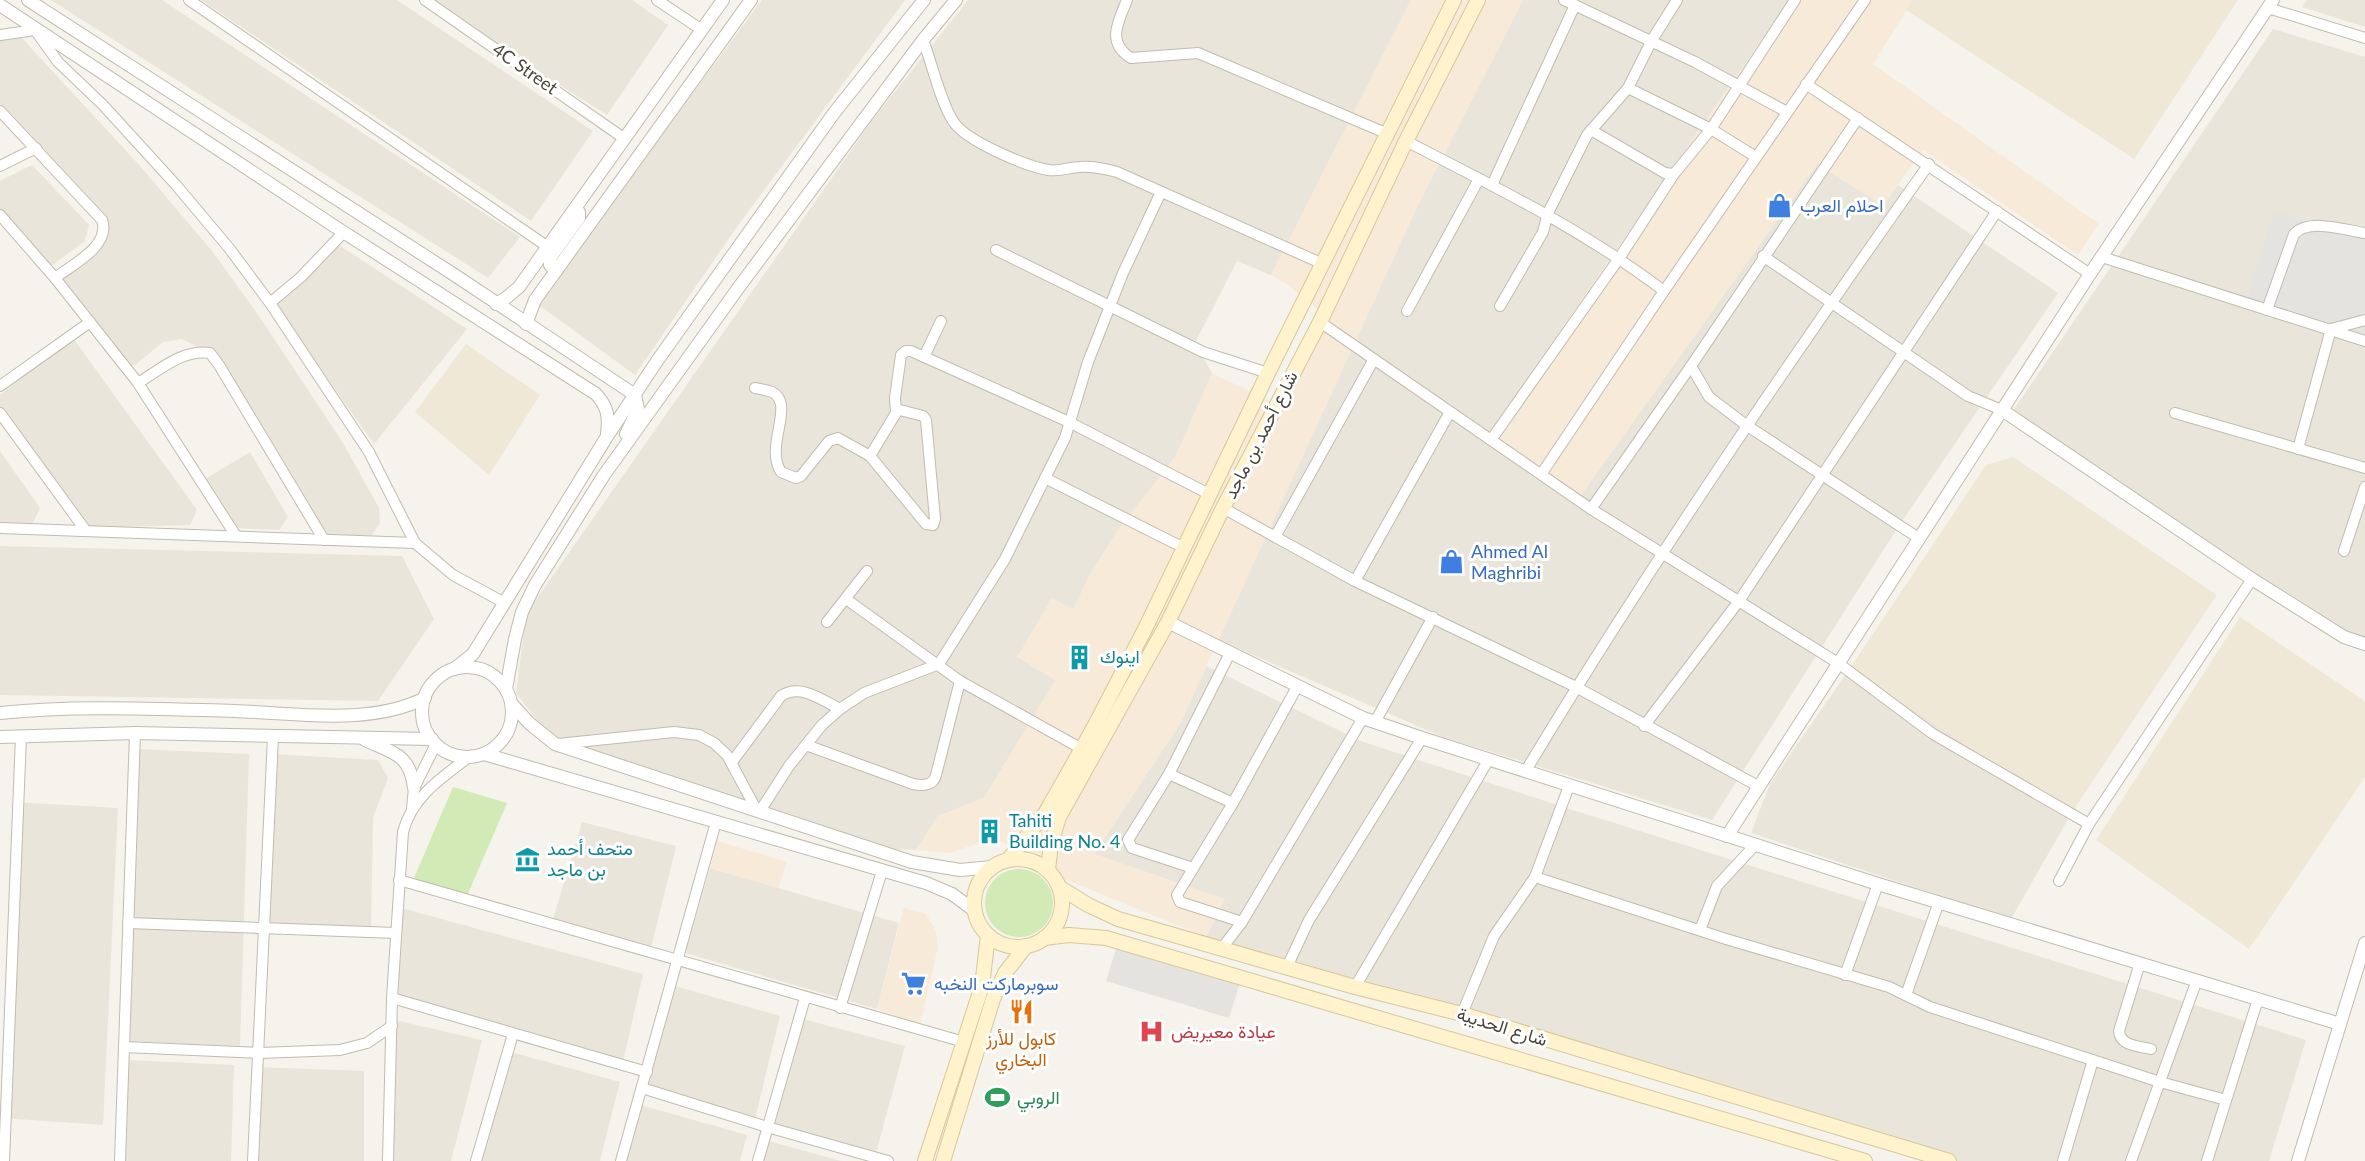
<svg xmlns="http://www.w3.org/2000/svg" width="2365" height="1161" font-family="Lato,Vazirmatn,sans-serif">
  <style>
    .residential { fill: #eae5da }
    .commercial { fill: #f7ead8 }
    .education { fill: #efe8d6 }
    .grass { fill: #d2eab5 }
    .parking { fill: #e5e3e0 }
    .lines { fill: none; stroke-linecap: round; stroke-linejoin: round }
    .minor-casing { stroke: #c2bbae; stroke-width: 12 }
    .tertiary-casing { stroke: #c2bbae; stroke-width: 14 }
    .secondary-casing { stroke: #d6c79b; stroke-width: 16 }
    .minor { stroke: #fff; stroke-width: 10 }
    .tertiary { stroke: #fff; stroke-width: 12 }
    .secondary { stroke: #fff3cd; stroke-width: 14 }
    .labels { text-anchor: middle; stroke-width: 6; stroke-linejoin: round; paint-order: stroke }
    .street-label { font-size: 18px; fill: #4b4439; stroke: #fff }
    .shop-label { font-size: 18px; fill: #366cbe; stroke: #fff; text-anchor: start }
    .culture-label { font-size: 18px; fill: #0d838f; stroke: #fff; text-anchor: start }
    .health-label { font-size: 18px; fill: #be3a42; stroke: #fff; text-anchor: start }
    .food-label { font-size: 18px; fill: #c56008; stroke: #fff }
    .leisure-label { font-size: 18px; fill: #27864d; stroke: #fff; text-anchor: start }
  </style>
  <rect width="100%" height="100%" fill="#f6f3ec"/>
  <g class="residential">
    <path d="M51,0h111l358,237 -32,41z"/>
    <path d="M201,0h196l196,131 -62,90z"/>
    <path d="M426,0h206l36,25 -61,90z"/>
    <path d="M762,0h143l-169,228 -101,147 -99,-72z"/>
    <path d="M968,0h443l-140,275 -34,-14 -42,82 17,30 -36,83 -58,74 -27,43 -18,37 -56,47 39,23 -72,118 -46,18 -22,34 -39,-1 -314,-95 -47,-61 10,-79 345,-492z"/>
    <path d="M1523,0h266l-300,434 89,65 239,-335 66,41 15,-20 160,108 -160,234 -186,293 -269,-83 -225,-97 199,-433z"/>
    <path d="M2307,0h58v27l-63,-20z"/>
    <path d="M0,28l21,9 120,130 71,84 47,65 84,127 36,65 1,15 -8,12 -16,3 -27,-2 -10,-5 -109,-178 -28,-14 -19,3 -28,23 -12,1 -63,-79 2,-12 46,-42 -108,-122z"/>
    <path d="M2273,29l92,28v581l-43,-14 -312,-209z"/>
    <path d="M32,165l57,60 -4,16 -34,25 -51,-54v-31z"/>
    <path d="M331,240l136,89 -93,115 -100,-141z"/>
    <path d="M73,338l124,172 -7,15 -109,3 -81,-108v-25z"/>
    <path d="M0,451l40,57 -8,17 -32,-1z"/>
    <path d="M250,452l38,65 -9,13 -42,-2 -35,-47z"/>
    <path d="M0,546l402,10 32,63 -56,82 -378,-6z"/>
    <path d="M1206,666l157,76 210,68 733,230 -37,121h-316l-747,-224 18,-38 -130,-45 87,-132z"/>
    <path d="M1850,668l221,146 -60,105 -260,-86 19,-49z"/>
    <path d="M137,749l112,5 -9,292 -114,-4z"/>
    <path d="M271,754l107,6 10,18 -15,40 -2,110 -106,-5z"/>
    <path d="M14,802l104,6 -15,317 -101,-7z"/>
    <path d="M582,822l94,24 -25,102 -98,-29z"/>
    <path d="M710,868l189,55 -22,86 -192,-56z"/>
    <path d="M394,906l249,68 -20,88 -233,-64z"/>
    <path d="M668,984l112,32 -25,103 -115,-30z"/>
    <path d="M799,1018l106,28 -29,107 -108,-29z"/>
    <path d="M390,1019l92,21 -31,121h-64z"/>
    <path d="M507,1051l113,31 -20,79h-123z"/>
    <path d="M126,1060l108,5 -3,96h-109z"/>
    <path d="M253,1067l111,4v90h-112z"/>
    <path d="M637,1104l110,31 -7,26h-119z"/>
    <path d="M765,1140l76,21h-82z"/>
  </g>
  <g class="commercial">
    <path d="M1411,0h112l-106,207 -236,515 -87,132 131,45 -19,38 -144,-59 -67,-40 -46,15 -33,-3 22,-34 46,-18 71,-118 -38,-23 35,-59 21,11 18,-36 27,-43 58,-74 36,-83 64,31 42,-94 -30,-25 -17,-10z"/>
    <path d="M1789,0h124l-40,64 226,160 -21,31 -155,-105 -40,55 -66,-41 -239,335 -89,-65z"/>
    <path d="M717,841l70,21 -9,26 -68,-20z"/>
    <path d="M904,908l22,6 10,17 2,16 -18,78 -43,-16z"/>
  </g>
  <g class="education">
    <path d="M1913,0h325l-104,159 -228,-149z"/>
    <path d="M466,344l74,51 -51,80 -74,-63z"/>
    <path d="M2013,457l204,138 -146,219 -221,-146 136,-203z"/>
    <path d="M2240,617l125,84v76l-116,172 -153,-109z"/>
  </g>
  <g class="grass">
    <path d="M453,787l54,16 -40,93 -53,-18z"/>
    <circle cx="1019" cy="903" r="34"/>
  </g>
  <g class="parking">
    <path d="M2274,212l91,28v96l-118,-37z"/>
    <path d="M1117,945l123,38 -11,35 -123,-37z"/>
  </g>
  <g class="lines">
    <defs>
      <g id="minor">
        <path d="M189,0l359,247"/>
        <path d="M425,0l200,139"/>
        <path d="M657,0l45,30"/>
        <path d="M1127,0c-9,22 -21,43 4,58l67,-5 190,81"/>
        <path d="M1564,0l131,62 92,50"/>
        <path d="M2268,8l97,30"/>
        <path d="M0,35l35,-5 23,32 45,43 73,80 53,63 41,55 99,149 46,91 38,32 50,27"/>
        <path d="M923,40c9,23 17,61 30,81 12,20 73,45 95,49 12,2 21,-3 32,-3 13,-1 25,2 37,5l206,92"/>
        <path d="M1806,84l284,190"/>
        <path d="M1628,88l83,41 45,28"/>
        <path d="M0,111l102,109c9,26 -29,44 -47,58"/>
        <path d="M1591,130l74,43 9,1 37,-45 84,-129"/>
        <path d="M1406,141c91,47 176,88 258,150"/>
        <path d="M0,166l36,-18"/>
        <path d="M1492,185l83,-180"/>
        <path d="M0,215l55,63 83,105 98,153"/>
        <path d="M996,250l207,102 65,21"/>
        <path d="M1763,256l205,140 34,14"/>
        <path d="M2102,257l263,84"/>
        <path d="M270,303l31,-26 43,-45"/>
        <path d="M1500,306l43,-74 5,-19 39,-78 41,-47 24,-48 25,-40"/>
        <path d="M2267,310l27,-76c15,-16 51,-4 71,-1"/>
        <path d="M1407,311l72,-132"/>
        <path d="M1320,322l271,187 247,154 95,71 156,90"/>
        <path d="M924,357l17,-36"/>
        <path d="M1691,366l18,31 37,28 174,114"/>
        <path d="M138,383c23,-14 45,-34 72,-30l9,12 105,175"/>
        <path d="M0,386l90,-64"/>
        <path d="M755,388c5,1 12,2 17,4 24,12 -8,54 9,80l15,6 5,-2 28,-35 9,-3 32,18 56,68 7,1 2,-6 -9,-99 -3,-4 -27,-7"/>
        <path d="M0,413l86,118"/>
        <path d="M2175,413l190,55"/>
        <path d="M1491,440l129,-183 54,-83"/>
        <path d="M2298,449l33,-120 34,-9"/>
        <path d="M870,456l26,-43 -1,-15 6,-43 5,-4h5l158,71 140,72"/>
        <path d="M1542,473l122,-182 201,-291"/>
        <path d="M1045,478l139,70"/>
        <path d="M1223,508l132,73 221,106 182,99"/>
        <path d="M1591,509l100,-143 167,-248"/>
        <path d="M0,528l415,15"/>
        <path d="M1275,537l99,-178"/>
        <path d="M2344,551l21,-64"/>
        <path d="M1355,581l95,-169"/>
        <path d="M846,599l114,82 122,68"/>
        <path d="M827,622l40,-51"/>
        <path d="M1375,722l58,-105"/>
        <path d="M1644,726l95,-125 258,-390"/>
        <path d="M558,744l116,-12 25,3 15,8 13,12 29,54"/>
        <path d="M806,745l107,39c10,2 20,2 23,-9l24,-94"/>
        <path d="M732,762l49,-66c19,-13 41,4 59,13"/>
        <path d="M1525,772c126,-209 263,-409 404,-608"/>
        <path d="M1169,774l64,29"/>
        <path d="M412,808l2,-20 22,-44"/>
        <path d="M760,811l29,-45 33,-41 18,-16 24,-16 75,-29 66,-105 60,-121 23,-76 35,-89 38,-81"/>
        <path d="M1193,868l-61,-20 -4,-8 41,-66 61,-121"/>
        <path d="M1535,877l191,62 163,48 41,20 230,75 66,18"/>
        <path d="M399,880l565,162"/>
        <path d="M2059,881l30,-57 163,-245"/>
        <path d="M1242,922l-62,-20 -3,-7 56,-92 64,-116"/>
        <path d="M128,923l268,10"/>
        <path d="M1700,930l17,-44 39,-42"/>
        <path d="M1222,948l20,-26 121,-204"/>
        <path d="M2140,963l-21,68c1,15 19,15 32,18"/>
        <path d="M1287,967l22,-47 113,-182"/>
        <path d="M1845,975l33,-91"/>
        <path d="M1355,987l134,-228"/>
        <path d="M1906,995l33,-93"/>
        <path d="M392,998l255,74"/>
        <path d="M840,1008l42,-137"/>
        <path d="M1462,1014l32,-78 41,-59 34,-91"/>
        <path d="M124,1047l135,6 81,-3 27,-7 25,-17"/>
        <path d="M642,1088l125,39 121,34"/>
        <path d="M4,1161l17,-425"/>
        <path d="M120,1161l15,-428"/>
        <path d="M253,1161l20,-424"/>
        <path d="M388,1161l4,-163 11,-166c9,-35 38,-54 66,-75"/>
        <path d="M476,1161l37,-127"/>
        <path d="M621,1161l95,-339"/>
        <path d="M758,1161l47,-163"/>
        <path d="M2063,1161l30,-101"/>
        <path d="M2131,1161l66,-181"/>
        <path d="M2207,1161l51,-162"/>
      </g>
      <g id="tertiary">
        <path d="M28,0l425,274 182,121 3,14 -12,25"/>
        <path d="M0,5l334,221 262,168c12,13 13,23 11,40"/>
        <path d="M556,271l-6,-6v-7l29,-40v-6l-4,-3"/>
        <path d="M496,304l10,-6 13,-11 204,-287"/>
        <path d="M526,324l9,-24 216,-300"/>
        <path d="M2002,410l250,169 92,58 21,7"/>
        <path d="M1168,622l195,96 59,20 456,146 462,140"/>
        <circle cx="467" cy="712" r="45"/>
        <path d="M454,669l19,-15 133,-216 51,-77 177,-248 90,-113"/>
        <path d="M506,689l9,-50 7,-27 13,-27 69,-110 135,-188 184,-247 33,-40"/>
        <path d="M511,703l18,20 26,21 357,118 48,8 32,-3"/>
        <path d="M0,713c78,-8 157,-4 235,-2 60,2 135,15 190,-13"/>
        <path d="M0,737l135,-4 297,6"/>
        <path d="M365,740c28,13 45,14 49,48"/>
        <path d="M484,754l442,129 26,11 23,17"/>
        <path d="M1727,836l363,-562 183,-274"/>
        <path d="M2298,1161l67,-218"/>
      </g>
      <g id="secondary">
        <circle cx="1018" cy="903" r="44"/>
        <path d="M1008,860l38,-48 47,-83 52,-100 123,-256 186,-373"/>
        <path d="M1048,870l3,-27 8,-26 109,-195 55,-114 97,-186 86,-181 72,-141"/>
        <path d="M1059,887l29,18 30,14 237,68 107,27 487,147"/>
        <path d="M1044,938l25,-3 37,3 759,223"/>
        <path d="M925,1161l57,-175 6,-51"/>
        <path d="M943,1161l50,-162 12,-26 21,-27"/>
      </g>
    </defs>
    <use href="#minor" class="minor-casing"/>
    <use href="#tertiary" class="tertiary-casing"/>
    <use href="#secondary" class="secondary-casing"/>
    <use href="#minor" class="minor"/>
    <use href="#tertiary" class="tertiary"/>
    <use href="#secondary" class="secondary"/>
  </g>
  <defs>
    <symbol id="shop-bare" viewBox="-9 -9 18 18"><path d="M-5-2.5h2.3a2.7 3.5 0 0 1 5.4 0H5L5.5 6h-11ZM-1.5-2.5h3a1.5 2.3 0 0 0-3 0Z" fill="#3f7fe0" stroke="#fff" stroke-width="2.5" paint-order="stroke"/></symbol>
    <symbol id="building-bare" viewBox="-9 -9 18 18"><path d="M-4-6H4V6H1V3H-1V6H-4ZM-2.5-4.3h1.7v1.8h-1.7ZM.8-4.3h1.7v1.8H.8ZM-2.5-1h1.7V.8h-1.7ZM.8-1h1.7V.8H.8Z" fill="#0f9aa8" stroke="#fff" stroke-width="2.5" paint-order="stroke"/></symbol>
    <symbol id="museum-bare" viewBox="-9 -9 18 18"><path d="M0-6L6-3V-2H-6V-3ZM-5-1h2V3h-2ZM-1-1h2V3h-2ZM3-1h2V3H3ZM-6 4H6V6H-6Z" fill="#0f9aa8" stroke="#fff" stroke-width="2.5" paint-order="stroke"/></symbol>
    <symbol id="supermarket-bare" viewBox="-9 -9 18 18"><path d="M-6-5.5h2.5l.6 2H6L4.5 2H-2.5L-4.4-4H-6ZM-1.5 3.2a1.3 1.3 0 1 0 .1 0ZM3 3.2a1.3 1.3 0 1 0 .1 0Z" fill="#3f7fe0" stroke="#fff" stroke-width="2.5" paint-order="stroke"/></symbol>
    <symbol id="restaurant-bare" viewBox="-9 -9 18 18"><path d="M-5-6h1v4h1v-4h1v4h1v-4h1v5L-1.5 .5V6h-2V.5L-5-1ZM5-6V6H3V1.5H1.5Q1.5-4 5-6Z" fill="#e8710a" stroke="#fff" stroke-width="2.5" paint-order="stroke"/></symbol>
    <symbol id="hospital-bare" viewBox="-9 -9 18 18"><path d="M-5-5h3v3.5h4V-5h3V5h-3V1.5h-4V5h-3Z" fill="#e0444e" stroke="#fff" stroke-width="2.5" paint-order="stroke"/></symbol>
    <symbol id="stadium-bare" viewBox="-9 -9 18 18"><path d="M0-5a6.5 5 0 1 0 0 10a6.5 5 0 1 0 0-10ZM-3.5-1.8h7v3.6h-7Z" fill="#2e9e5b" stroke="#fff" stroke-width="2.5" paint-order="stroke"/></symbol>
  </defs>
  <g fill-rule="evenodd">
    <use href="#shop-bare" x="1762" y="188" width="35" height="35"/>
    <use href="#shop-bare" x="1434" y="544" width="35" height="35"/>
    <use href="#building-bare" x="1062" y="640" width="35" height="35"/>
    <use href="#building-bare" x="972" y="814" width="35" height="35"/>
    <use href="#museum-bare" x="510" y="842" width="35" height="35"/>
    <use href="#supermarket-bare" x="896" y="966" width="35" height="35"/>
    <use href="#restaurant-bare" x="1004" y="994" width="35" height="35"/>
    <use href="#hospital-bare" x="1134" y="1014" width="35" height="35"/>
    <use href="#stadium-bare" x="980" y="1080" width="35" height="35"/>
  </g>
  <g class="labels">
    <g class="street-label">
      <text transform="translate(525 69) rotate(35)" y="6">4C Street</text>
      <text transform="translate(1261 435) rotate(-63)" y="6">شارع أحمد بن ماجد</text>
      <text transform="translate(1502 1027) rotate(17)" y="6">شارع الحديبة</text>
    </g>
    <g class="shop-label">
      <text x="1800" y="212">احلام العرب</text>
      <text x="1471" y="558">Ahmed Al<tspan x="1471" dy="21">Maghribi</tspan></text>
      <text x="934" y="990">سوبرماركت النخبه</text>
    </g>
    <g class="culture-label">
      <text x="1100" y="663">اينوك</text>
      <text x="1009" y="827">Tahiti<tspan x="1009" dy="21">Building No. 4</tspan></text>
      <text x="547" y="855">متحف أحمد<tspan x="547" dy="21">بن ماجد</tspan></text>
    </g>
    <g class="health-label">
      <text x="1171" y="1038">عيادة معيريض</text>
    </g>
    <g class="food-label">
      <text x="1021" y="1045">كابول للأرز<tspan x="1021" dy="21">البخاري</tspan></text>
    </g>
    <g class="leisure-label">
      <text x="1017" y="1104">الروبي</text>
    </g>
  </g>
</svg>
